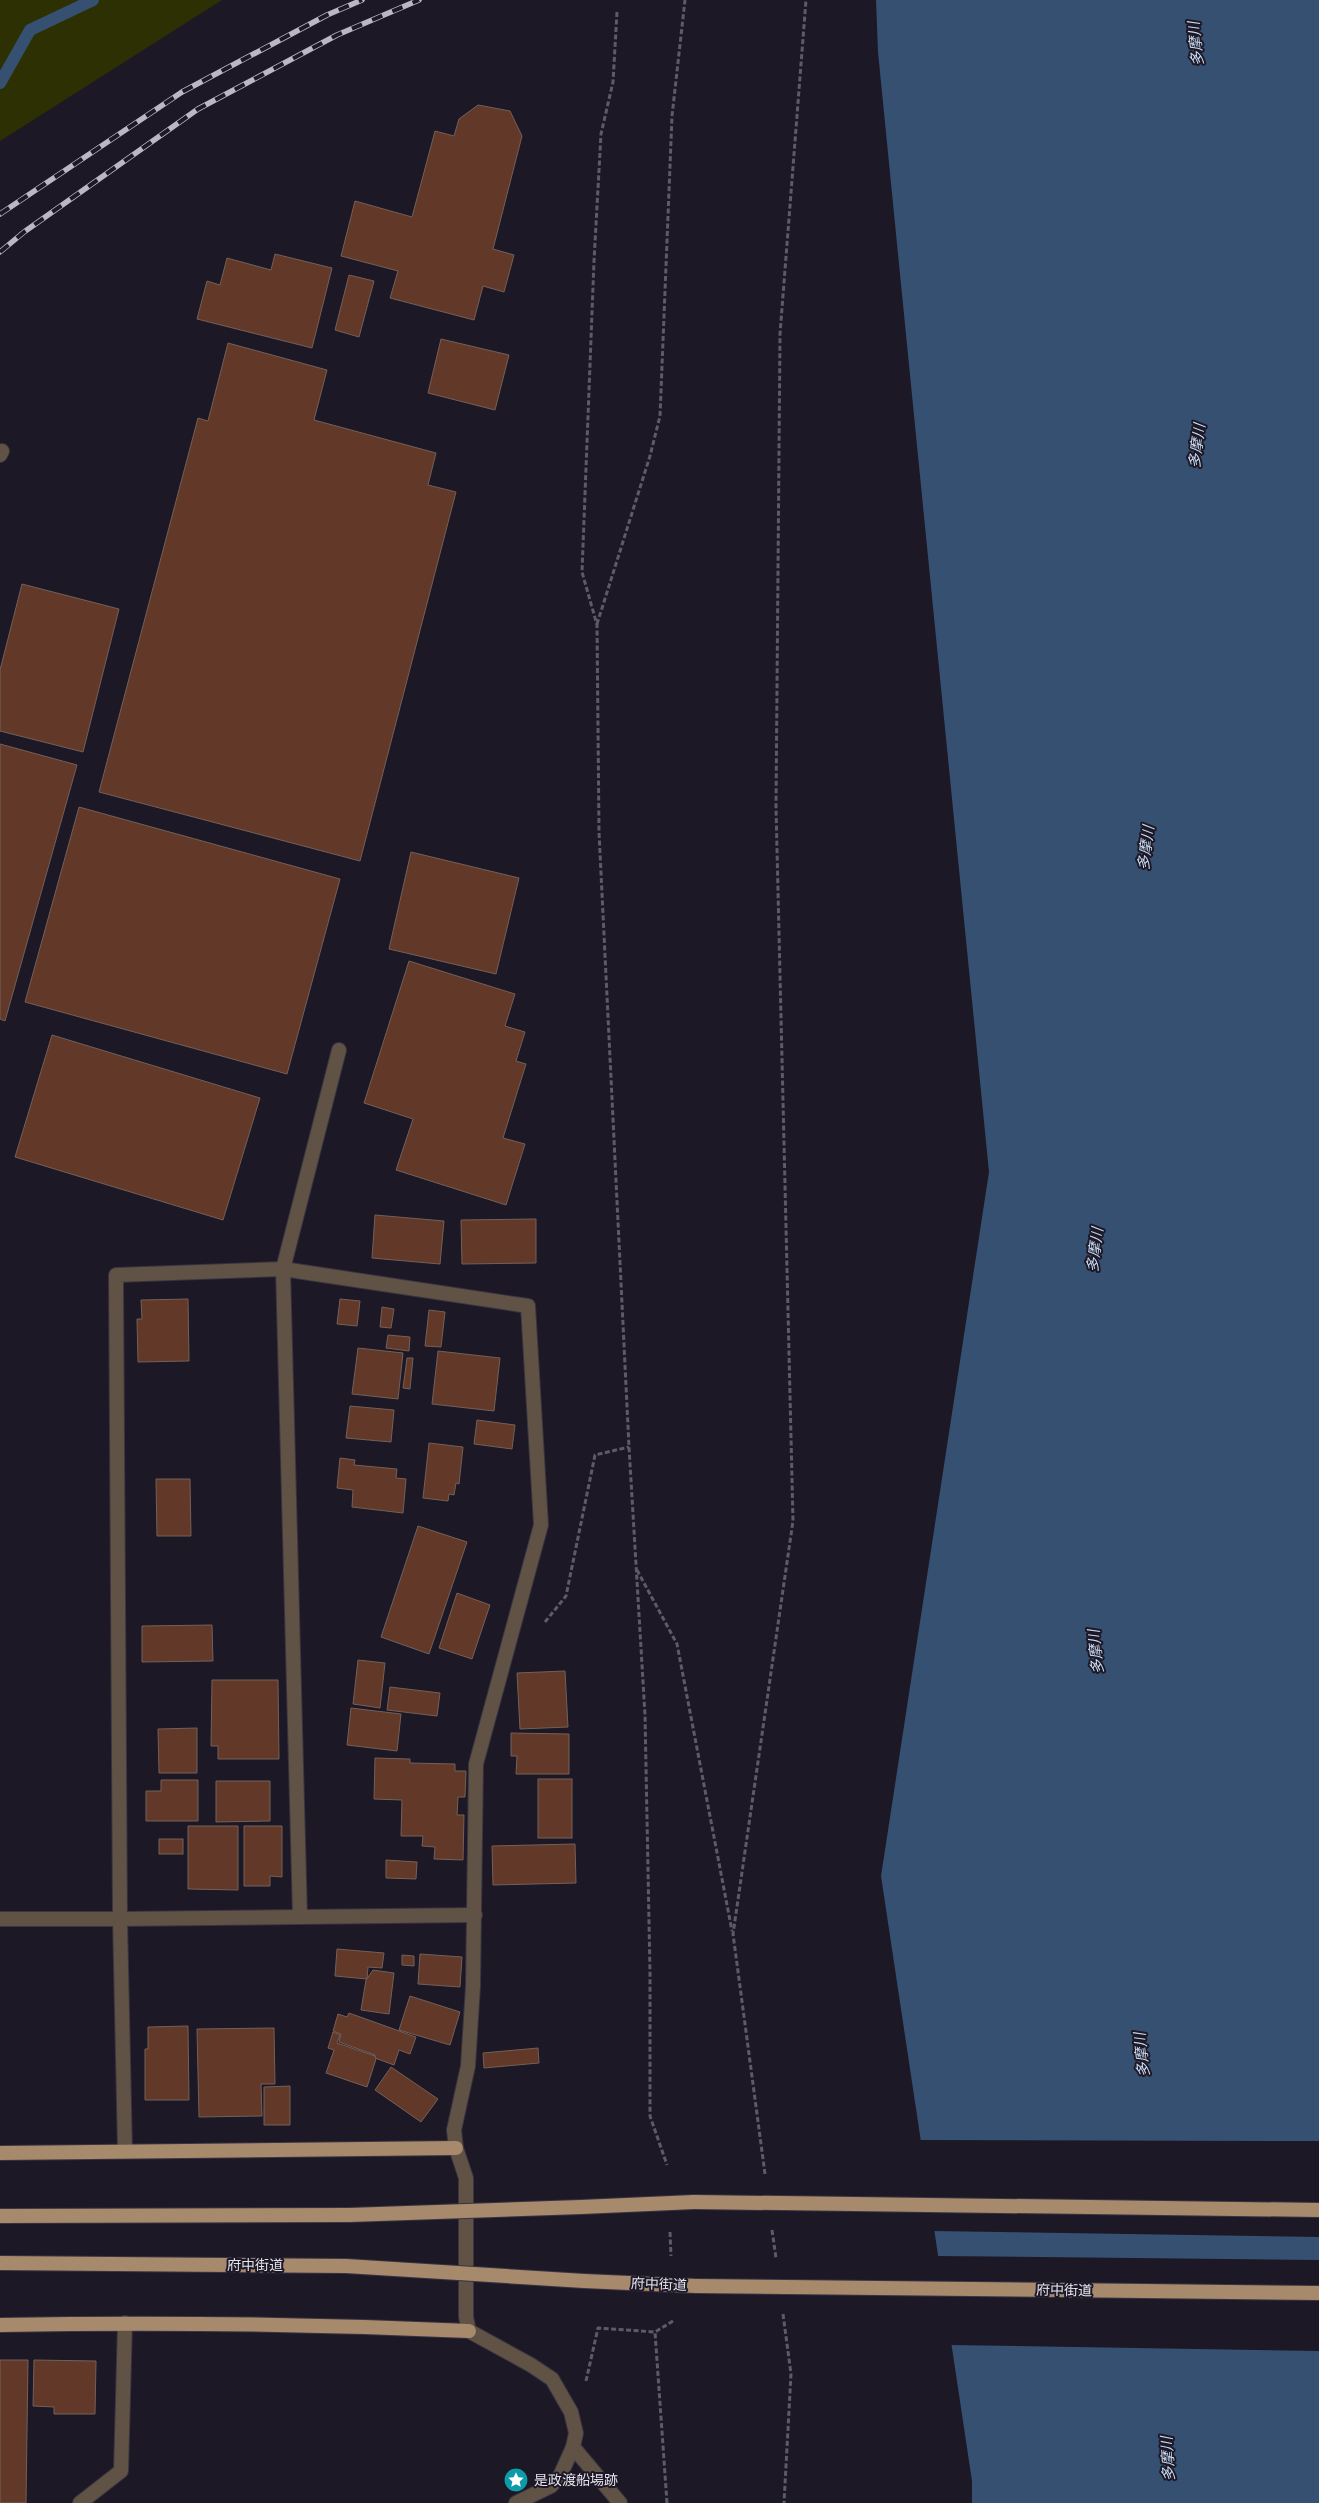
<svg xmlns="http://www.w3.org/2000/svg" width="1319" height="2503" font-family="'Archivo Narrow','Noto Sans JP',sans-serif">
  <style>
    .green { fill: #2d3002 }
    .water { fill: #365072 }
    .pier { fill: #1c1826 }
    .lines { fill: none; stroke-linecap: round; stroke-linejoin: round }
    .stream { stroke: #365072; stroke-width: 12 }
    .building { fill: #623929; stroke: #736059 }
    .service-casing { stroke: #383442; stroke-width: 16 }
    .pedestrian-casing { stroke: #383442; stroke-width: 16 }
    .minor-casing { stroke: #383442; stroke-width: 16 }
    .primary-casing { stroke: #383442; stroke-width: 16 }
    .path { stroke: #5e5b68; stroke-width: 3; stroke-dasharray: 5 2.5; stroke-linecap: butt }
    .service { stroke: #605244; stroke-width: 14 }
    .pedestrian { stroke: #605244; stroke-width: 14 }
    .minor { stroke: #605244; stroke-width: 14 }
    .primary { stroke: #a7896c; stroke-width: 14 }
    .rail-casing { stroke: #bab8c3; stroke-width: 5.5 }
    .rail { stroke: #1c1826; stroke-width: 4; stroke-dasharray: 11; stroke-linecap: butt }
    .primary-bridge-casing { stroke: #383442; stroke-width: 16; stroke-linecap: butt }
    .primary-bridge { stroke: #a7896c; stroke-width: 14 }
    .labels { text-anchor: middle; stroke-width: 4; stroke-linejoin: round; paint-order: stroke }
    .street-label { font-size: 14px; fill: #e3e1eb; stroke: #1c1826 }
    .poi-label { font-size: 14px; fill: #e3e1eb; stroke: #1c1826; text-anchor: start }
    .water-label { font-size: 15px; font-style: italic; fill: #cadcf3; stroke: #1c1826 }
  </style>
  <rect width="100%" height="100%" fill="#1c1826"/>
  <path class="green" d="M0,0h222l-222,141z"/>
  <path class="water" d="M876,0h443v2503h-347v-22l-91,-605 108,-704 -111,-1120z"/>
  <g class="pier">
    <path d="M918,2140l401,1v96l-387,-6z"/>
    <path d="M936,2256l383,4v91l-370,-6z"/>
  </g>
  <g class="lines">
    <path class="stream" d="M0,83l30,-53 63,-30"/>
  </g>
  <g class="building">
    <path d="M478,105l32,6 12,25 -29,113 21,6 -10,37 -21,-6 -9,34 -84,-22 8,-27 -57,-15 14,-55 57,16 23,-86 19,5 5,-17z"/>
    <path d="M275,254l57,14 -20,80 -115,-29 10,-38 13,4 7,-27 44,12z"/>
    <path d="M349,275l25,6 -15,56 -24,-7z"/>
    <path d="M441,339l68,16 -14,55 -67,-17z"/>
    <path d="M228,343l99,27 -13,50 122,33 -8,32 28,7 -96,369 -261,-69 99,-374 10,3z"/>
    <path d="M22,584l97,25 -36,143 -83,-21v-61z"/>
    <path d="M0,744l77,21 -72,256 -5,-2z"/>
    <path d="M79,807l261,72 -53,195 -262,-72z"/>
    <path d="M411,852l108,26 -23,96 -107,-25z"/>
    <path d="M409,961l106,33 -10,32 20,6 -9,29 10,3 -23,74 22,6 -19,61 -110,-35 17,-51 -49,-16z"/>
    <path d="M52,1035l208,63 -37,122 -208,-63z"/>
    <path d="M375,1215l69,6 -4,43 -68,-6z"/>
    <path d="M536,1219v44l-74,1 -1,-44z"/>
    <path d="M188,1299l1,62 -51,1 -1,-43h5l-1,-19z"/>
    <path d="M340,1299l20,2 -3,25 -20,-2z"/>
    <path d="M382,1307l12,2 -3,19 -11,-1z"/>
    <path d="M429,1310l16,2 -4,35 -16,-1z"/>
    <path d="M388,1335l22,2 -1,14 -23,-3z"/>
    <path d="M358,1348l45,5 -5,46 -46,-5z"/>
    <path d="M438,1351l62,7 -6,53 -62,-7z"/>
    <path d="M407,1358h6l-3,31 -7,-1z"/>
    <path d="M350,1406l44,4 -3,32 -45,-4z"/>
    <path d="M477,1420l38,5 -3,24 -38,-5z"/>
    <path d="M429,1443l34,4 -4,37 -3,-1 -2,12 -5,-1 -1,7 -25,-3z"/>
    <path d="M340,1458l15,2 -1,5 43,4 -1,9 10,1 -3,34 -51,-6 1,-17 -16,-2z"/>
    <path d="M156,1479h34l1,57h-34z"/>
    <path d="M418,1526l49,16 -38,112 -48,-17z"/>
    <path d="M457,1593l33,12 -18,54 -33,-11z"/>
    <path d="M212,1625l1,36 -71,1v-36z"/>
    <path d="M358,1660l27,3 -5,45 -27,-4z"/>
    <path d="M565,1671l3,56 -48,2 -3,-56z"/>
    <path d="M212,1680h66l1,79h-61v-13h-7z"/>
    <path d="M390,1687l50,6 -3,23 -50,-6z"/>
    <path d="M351,1708l50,6 -4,37 -50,-6z"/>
    <path d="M197,1728v45h-38l-1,-44z"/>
    <path d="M511,1733l58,1v40h-53l1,-18h-6z"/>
    <path d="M375,1758l35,1v4l45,1v7h11l-1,26h-7l-1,18h7l-1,45 -29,-1 1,-12 -13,-1 1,-10h-22l1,-36 -28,-1z"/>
    <rect x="538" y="1779" width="34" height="59"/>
    <path d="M161,1780h37v41h-52v-30h15z"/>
    <path d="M216,1781h54v40l-54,1z"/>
    <path d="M188,1826h50v64l-50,-1z"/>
    <path d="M244,1826h38v51l-12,-1v10h-26z"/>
    <rect x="159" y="1839" width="24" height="15"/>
    <path d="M575,1844l1,39 -83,2 -1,-39z"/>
    <path d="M386,1860l31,2 -1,17 -30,-1z"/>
    <path d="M337,1949l47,4 -2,15 -14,-1 -1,12 -32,-3z"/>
    <path d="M420,1954l42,3 -2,30 -42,-3z"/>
    <path d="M402,1955l12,1v10l-12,-1z"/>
    <path d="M373,1970l21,3 -5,41 -28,-4 5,-30z"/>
    <path d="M410,1996l50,16 -10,33 -51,-15z"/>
    <path d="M349,2013l67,24 -6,17 -11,-4 -5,15 -19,-7v-3l-36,-13 2,-8 -8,-3 5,-17 9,3z"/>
    <path d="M188,2026l1,74h-44v-51h3v-22z"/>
    <path d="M274,2028l1,56h-14l1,32 -63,1 -2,-88z"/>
    <path d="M333,2032l7,3 -3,8 38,13 1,3 -9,28 -41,-14 8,-23 -6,-2z"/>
    <path d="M538,2048l1,15 -55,5 -1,-15z"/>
    <path d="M391,2067l47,32 -17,23 -46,-32z"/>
    <path d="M290,2086v39h-26v-38z"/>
    <path d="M0,2360h28l-2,143h-26z"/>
    <path d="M34,2360l62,1 -1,53h-41v-7l-21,-1z"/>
  </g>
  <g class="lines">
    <defs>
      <path id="service" d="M283,1269l56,-219"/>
      <path id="pedestrian" d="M573,2447l47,56"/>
      <g id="minor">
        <path d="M0,455l2,-4"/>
        <path d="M283,1269l17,648"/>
        <path d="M0,1919h120l-4,-644 167,-6 245,37 13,219 -65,239 -3,222 -5,80 -14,64 2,18 10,30v139l3,14 62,34 21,14 19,33 5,21 -3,14 -13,29 -9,10 -35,17"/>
        <path d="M125,2151l-5,-232 355,-4"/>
        <path d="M80,2503l41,-32 4,-148"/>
      </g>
      <g id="primary">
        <path d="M0,2153l456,-5"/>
        <path d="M581,2207l113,-5"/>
        <path d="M0,2216l349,-1"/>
        <path d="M0,2263l346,3"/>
        <path d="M584,2281l112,5"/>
        <path d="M0,2325c156,-3 313,-1 469,6"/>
      </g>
    </defs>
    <use href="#service" class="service-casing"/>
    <use href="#pedestrian" class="pedestrian-casing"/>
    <use href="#minor" class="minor-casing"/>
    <use href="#primary" class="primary-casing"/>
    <g class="path">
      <path d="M617,12l-4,70 -12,52 -7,127 -12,311 15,53 2,207 30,615 16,268 5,258v143l17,49"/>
      <path d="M597,624l53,-168 10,-40 12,-300 13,-116"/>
      <path d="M637,1570l40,74 55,287"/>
      <path d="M545,1622l21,-26 29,-141 34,-8"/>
      <path d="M765,2174l-32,-240 60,-413 -17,-714 4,-473 26,-334"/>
      <path d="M772,2230l4,28"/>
      <path d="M670,2232l1,24"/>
      <path d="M783,2314l8,60 -7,129"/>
      <path d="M586,2381l12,-53 57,4"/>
      <path d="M667,2503l-12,-171 18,-11"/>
    </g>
    <use href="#service" class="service"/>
    <use href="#pedestrian" class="pedestrian"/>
    <use href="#minor" class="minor"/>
    <use href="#primary" class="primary"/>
    <defs>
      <g id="rail">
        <path d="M0,214l182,-122 145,-77 35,-15"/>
        <path d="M0,252l24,-20 174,-123 139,-74 82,-35"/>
      </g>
    </defs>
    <use href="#rail" class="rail-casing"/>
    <use href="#rail" class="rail"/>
    <defs>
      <g id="primary-bridge">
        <path d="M694,2202l625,8"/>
        <path d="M349,2215l232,-8"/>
        <path d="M346,2266l238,15"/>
        <path d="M696,2286l623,7"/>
      </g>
    </defs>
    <use href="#primary-bridge" class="primary-bridge-casing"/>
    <use href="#primary-bridge" class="primary-bridge"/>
  </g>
  <defs>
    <symbol id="sight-disc" viewBox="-11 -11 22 22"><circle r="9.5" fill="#0f9aa8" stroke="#1c1826"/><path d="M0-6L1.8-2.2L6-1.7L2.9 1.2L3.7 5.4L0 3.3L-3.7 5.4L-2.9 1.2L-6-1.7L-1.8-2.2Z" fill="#fff"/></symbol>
  </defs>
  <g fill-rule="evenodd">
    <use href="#sight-disc" x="502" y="2466" width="28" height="28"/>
  </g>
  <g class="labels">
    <g class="street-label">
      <text x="255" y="2270">府中街道</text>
      <text transform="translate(659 2284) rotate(2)" y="5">府中街道</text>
      <text transform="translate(1064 2290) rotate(1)" y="5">府中街道</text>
    </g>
    <g class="poi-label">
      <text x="534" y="2485">是政渡船場跡</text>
    </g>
    <g class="water-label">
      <text transform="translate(1196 44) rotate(-96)" y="5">多摩川</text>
      <text transform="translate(1197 446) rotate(-83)" y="5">多摩川</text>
      <text transform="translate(1146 848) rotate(-83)" y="5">多摩川</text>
      <text transform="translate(1095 1250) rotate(-83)" y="5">多摩川</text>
      <text transform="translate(1096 1652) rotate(-96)" y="5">多摩川</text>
      <text transform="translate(1142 2055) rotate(-96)" y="5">多摩川</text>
      <text transform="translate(1168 2459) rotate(-93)" y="5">多摩川</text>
    </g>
  </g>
</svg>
